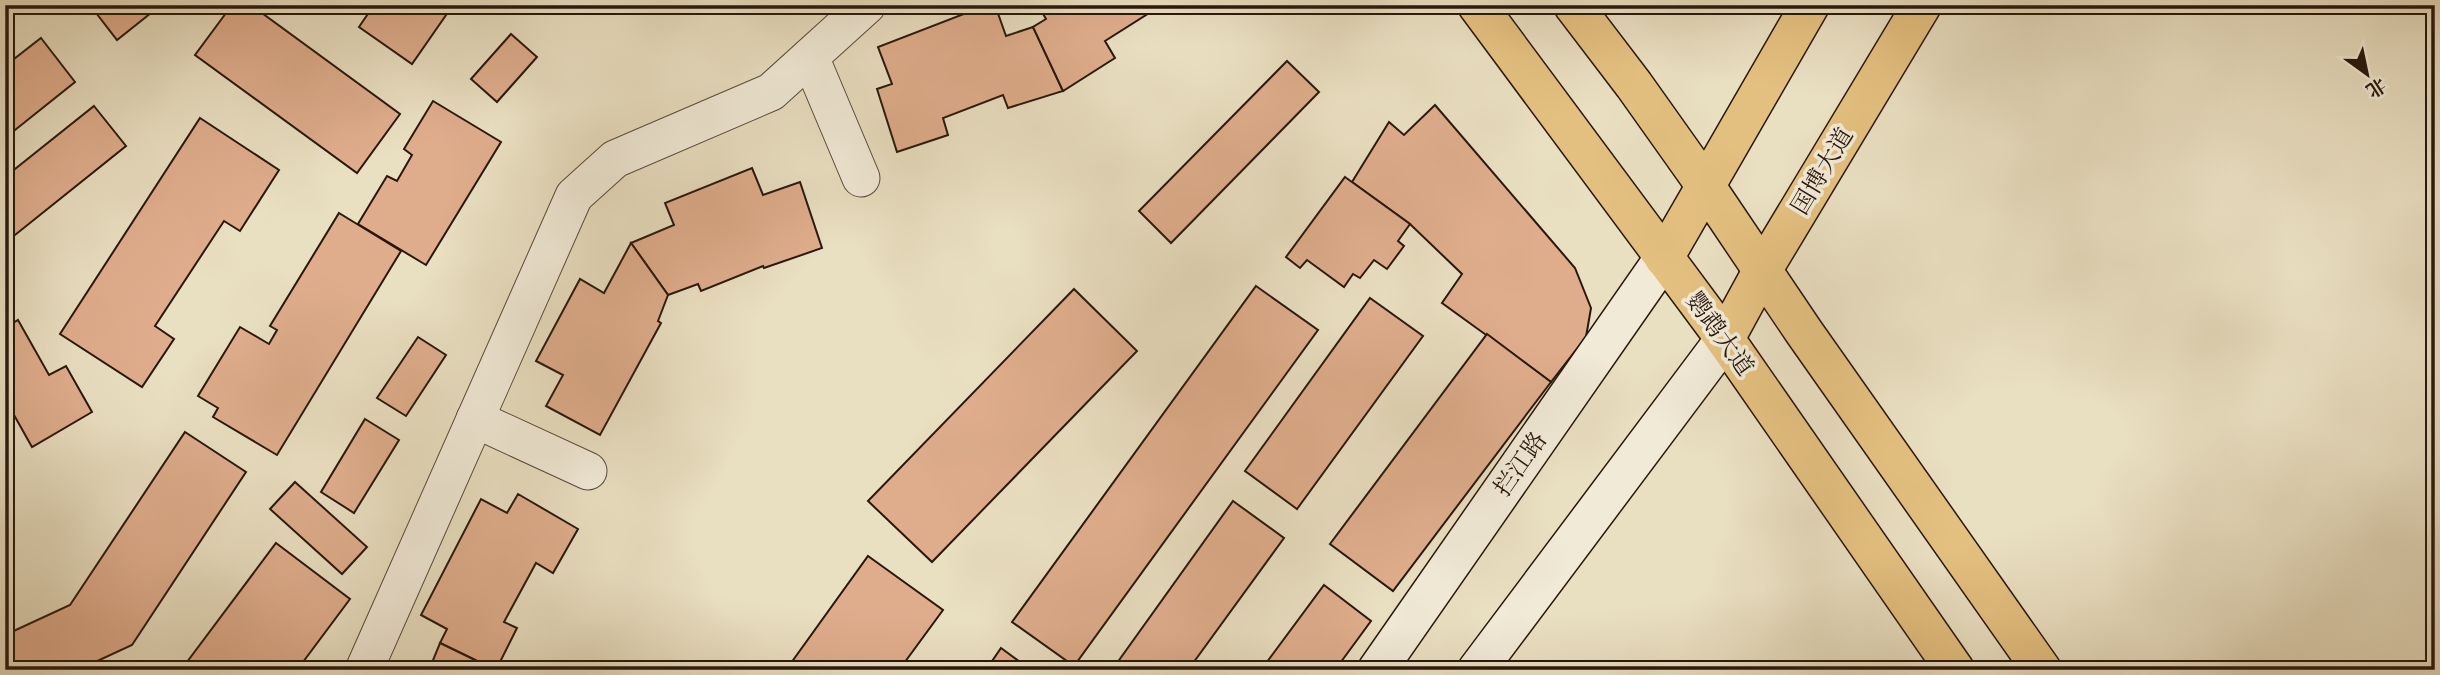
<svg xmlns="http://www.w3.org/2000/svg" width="2440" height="675" font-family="'EB Garamond','Noto Serif SC',serif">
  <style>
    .building { fill: #dfad8c; stroke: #29170d; stroke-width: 2 }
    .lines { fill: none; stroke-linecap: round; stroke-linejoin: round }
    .street-casing { stroke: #59493a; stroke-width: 39 }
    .secondary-casing { stroke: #29170d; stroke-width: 41 }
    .primary-casing { stroke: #29170d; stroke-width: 41 }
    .highway-casing { stroke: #29170d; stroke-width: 41 }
    .street { stroke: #f1ead7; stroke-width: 37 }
    .secondary { stroke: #f1ead7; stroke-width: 38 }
    .primary { stroke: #e4c080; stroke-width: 38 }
    .highway { stroke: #e4c080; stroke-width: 38 }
    .labels { text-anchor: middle; stroke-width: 7; stroke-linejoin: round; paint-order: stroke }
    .street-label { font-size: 24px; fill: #29170d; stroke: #f1ead7 }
  </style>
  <rect width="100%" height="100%" fill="#e9dfc1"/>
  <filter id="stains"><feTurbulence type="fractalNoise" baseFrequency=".00286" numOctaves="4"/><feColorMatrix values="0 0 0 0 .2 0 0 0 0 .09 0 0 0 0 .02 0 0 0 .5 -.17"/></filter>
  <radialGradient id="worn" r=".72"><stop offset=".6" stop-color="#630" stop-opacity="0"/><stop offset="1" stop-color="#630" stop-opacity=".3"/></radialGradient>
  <g class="building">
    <path d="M90,5h71l-44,35z"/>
    <path d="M232,5h19l149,109 -43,59 -162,-118z"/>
    <path d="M374,5h79l-41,59 -53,-37z"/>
    <path d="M987,5h8l11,31 27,-9 30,64 -55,17 -5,-13 -60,23 5,17 -51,17 -20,-63 15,-5 -14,-37z"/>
    <path d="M1038,5h139l-10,8 -5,-8 -57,36 10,17 -52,33 -30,-64 13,-8z"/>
    <path d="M511,34l26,23 -40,45 -26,-23z"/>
    <path d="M41,38l34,44 -70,56v-72z"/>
    <path d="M1287,61l32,31 -148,151 -32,-32z"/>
    <path d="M433,101l68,41 -75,123 -68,-41 29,-48 10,5 15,-26 -8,-6z"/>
    <path d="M1435,105l140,163 16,40 -5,29 -35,45 -109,-79 20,-29 -52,-50 -58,-42 37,-60 15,13z"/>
    <path d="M94,106l32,40 -121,97v-66z"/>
    <path d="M200,118l79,52 -39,61 -16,-10 -69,105 19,13 -32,48 -82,-53z"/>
    <path d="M752,168l11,27 37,-13 22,66 -58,20 -1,-2 -62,25 -3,-7 -30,11 -37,-52 43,-18 -9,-22z"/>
    <path d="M1345,177l65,47 -12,17 6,5 -17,23 -13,-9 -14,18 -7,-4 -9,13 -37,-27 -7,8 -14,-11z"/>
    <path d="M339,213l62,38 -124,204 -64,-38 5,-9 -20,-12 42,-69 29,17 8,-14 -7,-4z"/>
    <path d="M631,243l37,52 -10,26 3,2 -61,112 -54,-29 17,-31 -27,-14 44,-82 24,14z"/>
    <path d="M1256,286l62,44 -244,336 -62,-44z"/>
    <path d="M1074,289l63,62 -205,211 -64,-61z"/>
    <path d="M1370,298l53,38 -126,173 -52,-38z"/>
    <path d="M18,320l31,55 17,-9 26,46 -60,35 -27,-48v-71z"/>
    <path d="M1487,334l64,48 -158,209 -63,-47z"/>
    <path d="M418,337l28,18 -40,61 -29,-18z"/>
    <path d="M365,419l34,21 -45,73 -33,-21z"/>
    <path d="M185,432l61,40 -114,173 -54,25h-66l-7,-15v-20l65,-30z"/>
    <path d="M295,482l72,65 -25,27 -72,-65z"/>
    <path d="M518,494l60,35 -25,44 -17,-10 -32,59 13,6 -21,42 -56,-27 7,-14 -26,-14 60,-116 26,14z"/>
    <path d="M1233,501l51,37 -96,132h-76z"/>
    <path d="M276,543l74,56 -53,71h-116z"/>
    <path d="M868,556l75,54 -44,60h-113z"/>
    <path d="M1324,585l47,36 -36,49h-74z"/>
    <path d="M440,643l35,17 -3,7 5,3h-48z"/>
    <path d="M1001,648l30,22h-45z"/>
  </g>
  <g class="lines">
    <defs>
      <g id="street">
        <path d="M810,57l51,121"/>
        <path d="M475,419l113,52"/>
        <path d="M364,670l210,-474 41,-37 156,-67 96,-87"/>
      </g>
      <g id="secondary">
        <path d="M1377,670l287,-412"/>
        <path d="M1477,670l248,-331"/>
      </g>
      <g id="primary">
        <path d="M1477,5l248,334 230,331"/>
        <path d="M1573,5l61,80 71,100 99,147 238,338"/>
      </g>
      <g id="highway">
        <path d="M1664,258l146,-253"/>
        <path d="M1725,339l37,-68 160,-266"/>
      </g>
    </defs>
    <use href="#street" class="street-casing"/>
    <use href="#secondary" class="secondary-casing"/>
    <use href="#primary" class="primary-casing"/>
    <use href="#highway" class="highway-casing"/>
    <use href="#street" class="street"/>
    <use href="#secondary" class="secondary"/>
    <use href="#primary" class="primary"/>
    <use href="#highway" class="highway"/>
  </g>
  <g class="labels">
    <g class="street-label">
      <text transform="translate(1822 171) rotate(-59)" y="8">国博大道</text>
      <text transform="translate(1720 334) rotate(54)" y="8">鹦鹉大道</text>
      <text transform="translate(1520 464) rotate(-55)" y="8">拦江路</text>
    </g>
  </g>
  <rect width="2440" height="675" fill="none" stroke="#e9dfc1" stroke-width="28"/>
  <rect x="7" y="7" width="2426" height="661" fill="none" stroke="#29170d" stroke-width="3.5"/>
  <rect x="14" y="14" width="2412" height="647" fill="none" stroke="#29170d" stroke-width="2"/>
  <g transform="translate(2367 74) rotate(147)" stroke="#f1ead7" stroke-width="5" paint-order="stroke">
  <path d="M0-5L12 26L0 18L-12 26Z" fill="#29170d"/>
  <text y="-10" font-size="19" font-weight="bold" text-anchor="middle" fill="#29170d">北</text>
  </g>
  <rect width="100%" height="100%" filter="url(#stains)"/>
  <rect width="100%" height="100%" fill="url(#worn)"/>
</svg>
